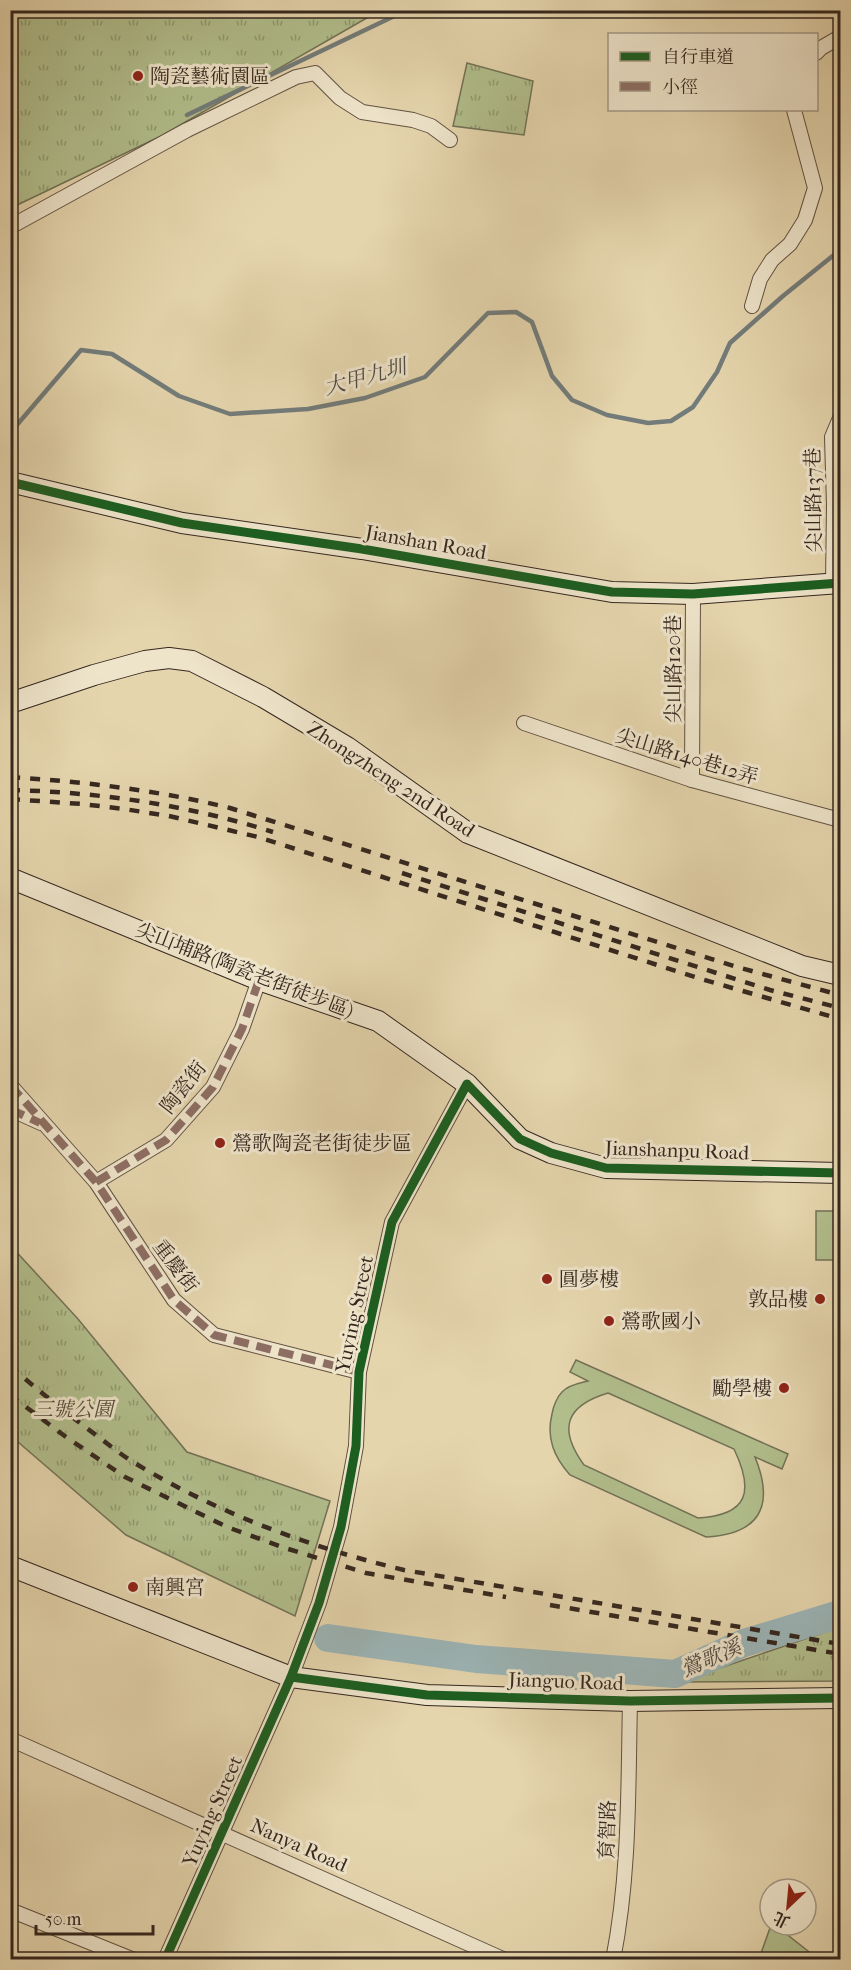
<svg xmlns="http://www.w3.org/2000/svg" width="851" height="1970" font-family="'IM FELL French Canon','Noto Serif TC',serif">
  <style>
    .park { fill: url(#park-tufts); stroke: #737256; stroke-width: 1.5 }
    .pitch { fill: #b1be8c; stroke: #737256; stroke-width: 1.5; fill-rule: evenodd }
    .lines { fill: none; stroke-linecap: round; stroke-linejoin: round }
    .stream { stroke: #737c7a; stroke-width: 4.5 }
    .river { stroke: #9cb5b7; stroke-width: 28 }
    .street-casing { stroke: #615242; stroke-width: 16 }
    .secondary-casing { stroke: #35271f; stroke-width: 22 }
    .street { stroke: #eee4ca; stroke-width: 14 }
    .secondary { stroke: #eee4ca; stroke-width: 20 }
    .rail { stroke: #35271f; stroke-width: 4.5; stroke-dasharray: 10 10; stroke-linecap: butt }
    .quiet { stroke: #8d6e63; stroke-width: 8; stroke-dasharray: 15 8; stroke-linecap: butt }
    .cycleway-casing { stroke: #eee4ca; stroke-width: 13 }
    .cycleway { stroke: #1b5e20; stroke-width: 9 }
    .poi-dot { fill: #8f2418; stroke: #eee4ca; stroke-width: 2 }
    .labels { text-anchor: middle; stroke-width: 6; stroke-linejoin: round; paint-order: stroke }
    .poi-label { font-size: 20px; fill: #35271f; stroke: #eee4ca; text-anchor: start }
    .street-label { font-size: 20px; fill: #35271f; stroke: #eee4ca }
    .park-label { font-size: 20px; font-style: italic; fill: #544d3a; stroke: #eee4ca }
    .water-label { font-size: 21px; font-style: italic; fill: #4f4a45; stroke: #eee4ca }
  </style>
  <defs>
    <pattern id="park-tufts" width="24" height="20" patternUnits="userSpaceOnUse" patternTransform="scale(1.5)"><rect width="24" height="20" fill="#b1be8c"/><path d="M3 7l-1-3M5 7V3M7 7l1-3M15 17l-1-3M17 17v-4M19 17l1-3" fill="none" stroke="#919a72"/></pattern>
  </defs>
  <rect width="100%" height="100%" fill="#e5d5ad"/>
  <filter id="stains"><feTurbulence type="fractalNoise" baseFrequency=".00333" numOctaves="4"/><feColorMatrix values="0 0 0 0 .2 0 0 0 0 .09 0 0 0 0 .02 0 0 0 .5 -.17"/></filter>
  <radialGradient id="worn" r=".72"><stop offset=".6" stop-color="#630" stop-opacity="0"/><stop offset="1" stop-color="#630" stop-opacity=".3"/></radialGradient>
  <g class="park">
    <path d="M11,10h368v1l-218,125 -150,72z"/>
    <path d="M467,63l66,18 -9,54 -71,-9z"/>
    <path d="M11,1246l67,73 109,133 143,49 -35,115 -169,-81 -115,-99z"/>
    <path d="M840,1627v54l-161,1z"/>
  </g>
  <g class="pitch">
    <rect x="816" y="1211" width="24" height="49"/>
    <path d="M576,1360l212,94 -6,15 -27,-12c20,49 5,77 -49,80l-136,-62c-16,-18 -24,-37 -18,-61 1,-7 5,-17 10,-22 6,-7 18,-9 26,-11l-18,-9zM608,1393l126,56c20,42 15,66 -36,69l-114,-53c-26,-36 -19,-59 24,-72z"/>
    <path d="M771,1925h4l43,34h-59z"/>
  </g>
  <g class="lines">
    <g class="stream">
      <path d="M187,115l220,-105"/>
      <path d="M10,433l71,-83 31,4 67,42 51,18 78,-5 57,-11 60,-21 63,-64 28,-1 16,10 20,54 20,24 35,15 41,8 23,-2 22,-14 24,-35 13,-29 53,-47 57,-46"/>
    </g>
    <path class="river" d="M328,1638l148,21 199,15 69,-31 96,-29"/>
    <defs>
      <g id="street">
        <path d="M816,53l5,-5 19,-11"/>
        <path d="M10,227l177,-97 109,-53 19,-4 25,25 22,14 51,8 18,6 19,14"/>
        <path d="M752,306l8,-27 12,-19 18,-16 15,-24 10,-32 -21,-78"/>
        <path d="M833,583l1,-78 -2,-68 8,-19"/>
        <path d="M524,723l168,57 148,40"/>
        <path d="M692,780l1,-186"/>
        <path d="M10,1085l86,97 78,118 40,35 145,37"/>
        <path d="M10,1109l31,14"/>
        <path d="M96,1182l70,-42 47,-53 29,-58 17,-49"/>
        <path d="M10,1739l495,221"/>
        <path d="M10,1910l124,50"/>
        <path d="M165,1960l126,-283 28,-74 22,-76 15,-81 3,-74 33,-150 75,-138"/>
        <path d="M613,1960c17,-86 15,-173 17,-259"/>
      </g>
      <g id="secondary">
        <path d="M10,482l172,41 180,26 250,43 81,2 147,-11"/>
        <path d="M10,703l84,-28 51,-14 24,-3 23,3 71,36 84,50 121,86 334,133 38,9"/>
        <path d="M10,878l249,102 119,41 89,63 53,55 31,14 55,15 234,5"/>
        <path d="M10,1566l281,111 136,18 203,6 210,-3"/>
      </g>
    </defs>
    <use href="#street" class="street-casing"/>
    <use href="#secondary" class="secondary-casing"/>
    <use href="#street" class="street"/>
    <use href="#secondary" class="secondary"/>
    <g class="rail">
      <path d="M10,777c76,5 147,13 220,31l507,159 103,28"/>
      <path d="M10,790c89,2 178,15 263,42"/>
      <path d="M10,799l72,5 42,5 45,7 89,21 443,142 139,40"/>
      <path d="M402,873l368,117 70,18"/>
      <path d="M10,1366c28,24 56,47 86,69 12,9 24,19 37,27 84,51 176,85 271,108l436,74"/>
      <path d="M10,1395l56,42 59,40 102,50 58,21 81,25 140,24"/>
      <path d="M550,1605l290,49"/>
    </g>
    <g class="quiet">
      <path d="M10,1085l86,97 78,118 40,35 145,37"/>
      <path d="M10,1109l30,14"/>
      <path d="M96,1182l70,-42 47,-53 29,-58 17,-49"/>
    </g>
    <defs>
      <g id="cycleway">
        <path d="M10,482l172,41 180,26 250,43 81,2 147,-11"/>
        <path d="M291,1677l136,18 203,6 210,-3"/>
        <path d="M165,1960l126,-283 28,-74 22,-76 15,-81 3,-74 33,-150 75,-138 53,55 31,14 55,15 234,5"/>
      </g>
    </defs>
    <use href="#cycleway" class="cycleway-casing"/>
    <use href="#cycleway" class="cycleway"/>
  </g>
  <g class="poi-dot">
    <circle cx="138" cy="76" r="6"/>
    <circle cx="220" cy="1143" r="6"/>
    <circle cx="547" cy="1279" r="6"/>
    <circle cx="820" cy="1299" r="6"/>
    <circle cx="609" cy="1321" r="6"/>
    <circle cx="784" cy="1388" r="6"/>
    <circle cx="133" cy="1587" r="6"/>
  </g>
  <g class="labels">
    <g class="poi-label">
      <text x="150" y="83">陶瓷藝術園區</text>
      <text x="232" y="1150">鶯歌陶瓷老街徒步區</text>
      <text x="559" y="1286">圓夢樓</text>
      <text x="808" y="1306" text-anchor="end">敦品樓</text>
      <text x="621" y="1328">鶯歌國小</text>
      <text x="772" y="1395" text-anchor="end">勵學樓</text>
      <text x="145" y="1594">南興宮</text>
    </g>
    <g class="street-label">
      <text transform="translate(813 500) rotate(-91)" y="7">尖山路137巷</text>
      <text transform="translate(426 542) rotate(10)" y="7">Jianshan Road</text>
      <text transform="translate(673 669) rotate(-90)" y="7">尖山路120巷</text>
      <text transform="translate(687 756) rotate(17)" y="7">尖山路140巷12弄</text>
      <text transform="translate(391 779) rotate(33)" y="7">Zhongzheng 2nd Road</text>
      <text transform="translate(245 970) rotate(21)" y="7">尖山埔路(陶瓷老街徒步區)</text>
      <text transform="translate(183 1087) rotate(-52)" y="7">陶瓷街</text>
      <text transform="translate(677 1150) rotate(2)" y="7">Jianshanpu Road</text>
      <text transform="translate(176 1266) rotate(53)" y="7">重慶街</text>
      <text transform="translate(354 1314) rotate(-78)" y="7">Yuying Street</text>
      <text transform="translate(566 1681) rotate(2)" y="7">Jianguo Road</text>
      <text transform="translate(212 1811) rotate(-66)" y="7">Yuying Street</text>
      <text transform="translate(607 1830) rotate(-88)" y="7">育智路</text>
      <text transform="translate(299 1845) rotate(24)" y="7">Nanya Road</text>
    </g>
    <g class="park-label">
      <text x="73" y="1416">三號公園</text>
    </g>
    <g class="water-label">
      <text transform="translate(365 377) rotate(-15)" y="7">大甲九圳</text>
      <text transform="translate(711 1658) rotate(-23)" y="7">鶯歌溪</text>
    </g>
  </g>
  <rect width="851" height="1970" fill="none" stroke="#e5d5ad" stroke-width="36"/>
  <rect x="12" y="12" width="827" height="1946" fill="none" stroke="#35271f" stroke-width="3"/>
  <rect x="18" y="18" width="815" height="1934" fill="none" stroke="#35271f" stroke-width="1.5"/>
  <rect x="608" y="33" width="210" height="78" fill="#eee4ca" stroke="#a49886" stroke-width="1.5"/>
  <rect x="620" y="52" width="30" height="9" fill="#1b5e20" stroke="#a49886" stroke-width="1.5"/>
  <text x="662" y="63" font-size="18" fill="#35271f">自行車道</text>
  <rect x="620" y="82" width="30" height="9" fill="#8d6e63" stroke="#a49886" stroke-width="1.5"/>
  <text x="662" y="93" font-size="18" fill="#35271f">小徑</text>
  <g transform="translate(788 1907) rotate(206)"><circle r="28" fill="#eee4ca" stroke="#a49886" stroke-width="1.5"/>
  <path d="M0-4.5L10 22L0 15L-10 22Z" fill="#8f2418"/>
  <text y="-9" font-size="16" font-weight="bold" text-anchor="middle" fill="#35271f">北</text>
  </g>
  <path d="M36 1925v9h117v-9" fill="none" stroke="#35271f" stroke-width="3"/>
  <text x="45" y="1925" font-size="18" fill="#35271f" stroke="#eee4ca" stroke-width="4.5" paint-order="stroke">50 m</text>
  <rect width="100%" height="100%" filter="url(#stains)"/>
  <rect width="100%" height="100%" fill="url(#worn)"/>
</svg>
